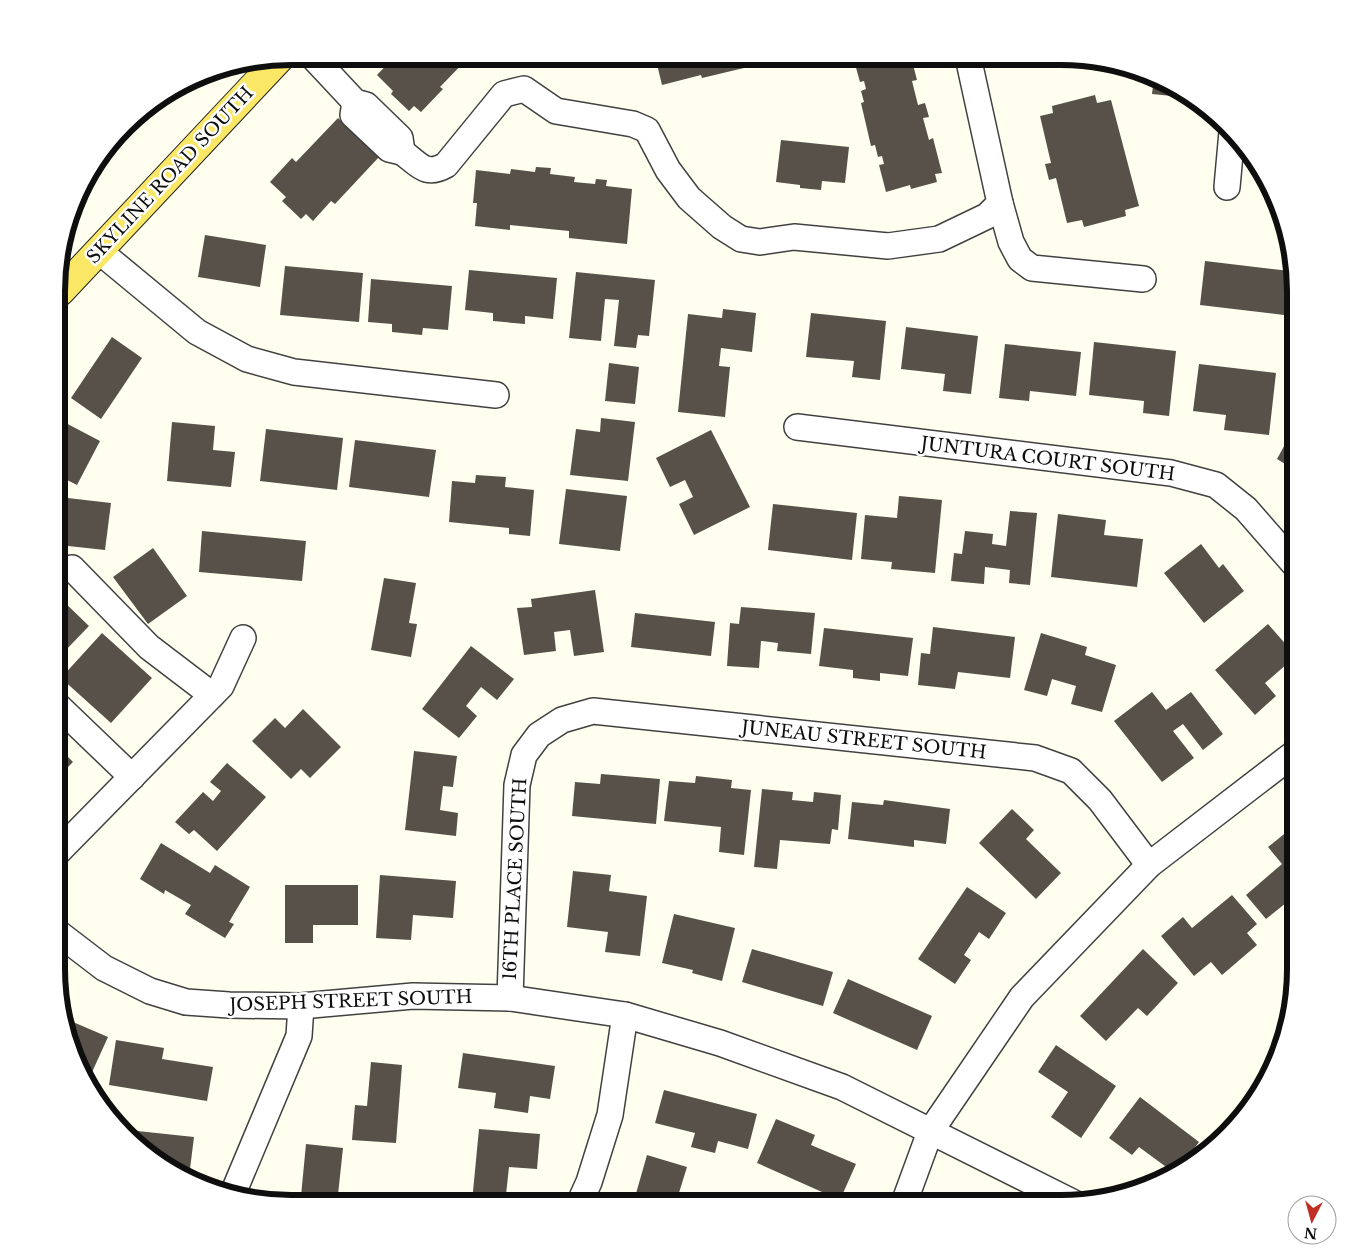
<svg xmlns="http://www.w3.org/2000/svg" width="1352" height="1260" font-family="'Libre Baskerville',serif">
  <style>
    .building { fill: #57514a }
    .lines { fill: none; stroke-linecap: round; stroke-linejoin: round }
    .minor-casing { stroke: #414141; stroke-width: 28 }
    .major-casing { stroke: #1f1f1f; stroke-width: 30 }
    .minor { stroke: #fff; stroke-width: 25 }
    .major { stroke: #fae765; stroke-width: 28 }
    .labels { text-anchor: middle; stroke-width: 5; stroke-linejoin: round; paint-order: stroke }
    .street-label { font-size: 18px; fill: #0e0e0e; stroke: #fff }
    .rim { fill: none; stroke: #0e0e0e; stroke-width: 6 }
  </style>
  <rect width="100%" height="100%" fill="#fffeef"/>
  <g class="building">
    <path d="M395,56h75l-30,31 3,2 -22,23 -7,-6 -5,5 -18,-17 2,-3 -16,-16z"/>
    <path d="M655,56l117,1 -28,8v3l-42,10 -1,-3 -39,10z"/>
    <path d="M781,57h12l-11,3z"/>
    <path d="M853,57h58l6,23 -5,1 6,24 7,-2 4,14 -6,1 6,22 4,-2 9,35 -7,1 2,8 -26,7 -1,-4 -24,7 -7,-27 5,-1 -2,-8 -4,1 -3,-12 -4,1 -10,-43 3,-1 -3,-11 5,-2 -2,-8 -4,1z"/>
    <path d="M1154,78l11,3 10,7h-2l-1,8 -20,-2z"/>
    <path d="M1095,95l2,8 14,-3 28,106 -14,4 1,6 -42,11 -2,-7 -15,3 -11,-45 -7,2 -4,-16 6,-1 -11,-47 13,-3 -1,-7z"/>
    <path d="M338,118l41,39 -44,47 -4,-3 -18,20 -7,-7 -5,5 -19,-18 4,-4 -16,-15 22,-24 4,4z"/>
    <path d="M781,140l68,7 -4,36 -23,-2 -1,9 -21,-2v-3l-24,-3z"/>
    <path d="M536,167l15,1 -1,6 25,3 -1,5 21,2 1,-5 11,1 -1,6 26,3 -5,55 -58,-6v-7l-59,-6v5l-35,-4 2,-23h-4l3,-33 34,4 1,-5 24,3z"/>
    <path d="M205,235l61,10 -6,42 -62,-10z"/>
    <path d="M1205,261l85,10 -6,44 -84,-10z"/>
    <path d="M285,266l78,7 -4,49 -79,-7z"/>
    <path d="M469,270l88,8 -4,41 -28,-3v8l-32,-3v-8l-28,-3z"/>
    <path d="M576,272l79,8 -6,56 -11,-1 -2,13 -22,-2 5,-46 -14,-1 -4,42 -32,-3z"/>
    <path d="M371,279l81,7 -4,44 -25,-2 -1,7 -30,-3v-8l-24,-2z"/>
    <path d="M723,309l33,4 -4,39 -31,-4 -2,18 11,1 -5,50 -47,-5 10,-98 34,4z"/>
    <path d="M811,313l75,8 -6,59 -28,-3 2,-16 -48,-4z"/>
    <path d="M906,327l72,9 -7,58 -28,-3 2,-17 -44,-5z"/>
    <path d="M112,337l30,21 -41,61 -30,-21z"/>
    <path d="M1094,342l82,9 -7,65 -26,-3 1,-12 -55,-6z"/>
    <path d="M1005,344l76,8 -5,44 -46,-5 -1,10 -30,-3z"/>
    <path d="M609,363l30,4 -4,37 -30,-3z"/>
    <path d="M1199,364l77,9 -7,62 -45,-5 2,-15 -33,-4z"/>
    <path d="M601,418l34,4 -7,59 -58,-6 6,-46 24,3z"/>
    <path d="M60,420l40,21 -23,44 -18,-9z"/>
    <path d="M172,422l43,4 -2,24 22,2 -4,35 -64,-6z"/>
    <path d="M1295,426v44l-18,-11z"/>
    <path d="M266,429l77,9 -6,52 -77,-9z"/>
    <path d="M711,430l39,77 -56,28 -15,-31 14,-7 -8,-17 -15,7 -14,-29z"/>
    <path d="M355,440l81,10 -7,47 -80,-10z"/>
    <path d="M476,475l30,2 -1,10 29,3 -4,46 -21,-2v-6l-60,-6 3,-41 23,2z"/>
    <path d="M566,489l61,7 -7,55 -61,-7z"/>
    <path d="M899,496l43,4 -7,73 -44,-4 1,-7 -31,-3 4,-44 32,3z"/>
    <path d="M59,497l52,6 -6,47 -46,-5z"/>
    <path d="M773,504l84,9 -5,47 -84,-10z"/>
    <path d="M1010,511l27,2 -7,72 -21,-2 1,-13 -25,-3 -1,17 -33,-3 3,-28 8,1 3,-23 28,3 -1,10 14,2z"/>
    <path d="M1058,514l48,6 -2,15 39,4 -6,48 -86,-10z"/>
    <path d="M202,531l104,10 -4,40 -103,-9z"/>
    <path d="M1201,544l18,24 4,-4 21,27 -40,32 -40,-50z"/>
    <path d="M153,548l34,48 -39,28 -35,-47z"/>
    <path d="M384,578l32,5 -7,40 8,1 -6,33 -40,-7z"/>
    <path d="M595,590l9,62 -30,4 -4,-26 -16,2 2,19 -32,4 -7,-47 15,-1 -1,-8z"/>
    <path d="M59,597l30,29 -26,27 -4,-4z"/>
    <path d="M741,607l74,6 -4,41 -34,-3 1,-8 -17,-2 -2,27 -32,-2 3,-43 9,1z"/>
    <path d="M635,613l80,9 -4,34 -80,-9z"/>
    <path d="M1268,624l28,32 -31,27 11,13 -21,19 -40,-45z"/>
    <path d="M933,627l82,10 -5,41 -52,-6 -3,17 -37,-4 3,-32 9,1z"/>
    <path d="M824,628l89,10 -5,38 -28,-3v8l-27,-3v-8l-34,-4z"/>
    <path d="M102,633l50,45 -41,45 -50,-45z"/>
    <path d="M1041,633l46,14 -2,8 31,10 -14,47 -31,-8 5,-18 -24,-7 -5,17 -23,-6z"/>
    <path d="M471,646l43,33 -17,21 -16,-13 -15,19 11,10 -18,22 -37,-29z"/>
    <path d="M1152,692l14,18 25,-18 32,42 -20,16 -20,-26 -10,7 21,27 -32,24 -48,-61z"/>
    <path d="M303,709l38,38 -31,31 -9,-9 -10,10 -39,-38 23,-23 10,10z"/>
    <path d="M58,747l15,15 -15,15z"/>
    <path d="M414,751l43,5 -4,31 -10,-1 -3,24 18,3 -2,23 -51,-6z"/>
    <path d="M227,763l39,34 -49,54 -23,-21 -5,4 -14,-12 28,-30 10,9 8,-10 -11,-9z"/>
    <path d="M601,774l59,5 -4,45 -84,-8 3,-34 25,2z"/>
    <path d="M696,776l36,4 -1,8 20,2 -7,65 -25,-3 2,-25 -57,-6 5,-40 26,2z"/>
    <path d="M762,789l31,3 -1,8 21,2 1,-10 27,3 -3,35 -6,-1 -2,15 -50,-4 -3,29 -23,-2z"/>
    <path d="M884,800l66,9 -4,35 -32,-4v7l-66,-8 4,-37 31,3z"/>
    <path d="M1012,809l22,21 -8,9 35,34 -25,26 -57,-56z"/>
    <path d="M1294,826l2,2v67l-30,24 -20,-24 36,-31 -14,-17z"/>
    <path d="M161,843l49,30 5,-8 35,22 -21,35 5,2 -9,14 -40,-24 6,-9 -26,-15 -1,4 -24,-15z"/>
    <path d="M573,871l38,4 -2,16 38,5 -7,60 -35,-4 3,-20 -41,-5z"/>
    <path d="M380,875l76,6 -3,37 -40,-3 -2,25 -35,-2z"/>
    <path d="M285,885h73v40h-45v18h-28z"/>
    <path d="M967,887l39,26 -17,26 -10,-7 -15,23 7,5 -16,24 -37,-25z"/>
    <path d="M1232,895l25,29 -10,9 10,12 -35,30 -11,-13 -17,14 -33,-40 22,-19 9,11z"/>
    <path d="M674,914l61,14 -13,53 -30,-8 1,-3 -31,-7z"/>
    <path d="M752,949l81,23 -10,34 -81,-24z"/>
    <path d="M1143,949l35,34 -31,33 -9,-8 -32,33 -26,-25z"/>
    <path d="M848,979l84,37 -15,34 -84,-37z"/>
    <path d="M73,1022l35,15 -20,44 -14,-22 -6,-26z"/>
    <path d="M116,1040l48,8 -2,11 51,8 -6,34 -98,-16z"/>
    <path d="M1056,1045l60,41 -35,52 -30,-21 17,-25 -30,-20z"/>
    <path d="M463,1053l92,13 -5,33 -20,-3 -2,17 -34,-5 2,-15 -38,-5z"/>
    <path d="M371,1062l31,3 -6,78 -44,-3 3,-35 12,1z"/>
    <path d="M664,1090l93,24 -9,35 -30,-8 -3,12 -24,-6 4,-14 -40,-10z"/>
    <path d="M1140,1097l59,45 -19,26 -7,4 -34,-25 -7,8 -23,-17z"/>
    <path d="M776,1119l39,16 -4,10 45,19 -16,36 -83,-37z"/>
    <path d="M479,1129l61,5 -3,35 -28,-2 -4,37 -33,-2z"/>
    <path d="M128,1130l66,7 -4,32 -19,-2 -44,-33z"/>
    <path d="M1216,1135l5,3 -5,8 -8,4z"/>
    <path d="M306,1144l37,4 -6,56 -48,-1 1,-9 11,2z"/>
    <path d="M647,1155l40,12 -9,29 13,3 -1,4 -57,1z"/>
  </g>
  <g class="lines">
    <defs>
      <g id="minor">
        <path d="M312,56l43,46 11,3 34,33 2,14 -13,-3 -36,-34 2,-13"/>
        <path d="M402,152c17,12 23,25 44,13l58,-71 20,-5 32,22 77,13 14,6 21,40 21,28 33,29 19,12 19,3 34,-5 94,9 51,-7 48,-23 13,-13 -32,-146"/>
        <path d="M1227,187l5,-55"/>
        <path d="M1000,203l11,39 9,17 12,9 111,11"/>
        <path d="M99,251l98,81 50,27 47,13 202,23"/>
        <path d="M797,427l374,46 45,12 30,24 49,56"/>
        <path d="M72,568l77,79 63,48"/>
        <path d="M58,706l74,71"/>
        <path d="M57,853l164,-167 22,-48"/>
        <path d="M57,932l47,36 46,23 36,11 43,3 72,1 112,-10 97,2 115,17 95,28 122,44 232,116"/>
        <path d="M510,998l7,-213 7,-30 15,-20 23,-15 31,-9 442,47 36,13 29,29 49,65"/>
        <path d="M234,1191l65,-155 2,-30"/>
        <path d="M904,1203l26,-71 92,-135 127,-132 147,-113"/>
        <path d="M579,1204l10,-22 21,-67 15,-100"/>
      </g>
      <path id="major" d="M60,292l220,-234"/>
    </defs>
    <use href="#minor" class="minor-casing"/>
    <use href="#major" class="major-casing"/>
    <use href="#minor" class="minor"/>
    <use href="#major" class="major"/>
  </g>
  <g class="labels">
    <g class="street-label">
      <text transform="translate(170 175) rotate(-47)" y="6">SKYLINE ROAD SOUTH</text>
      <text transform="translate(1048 459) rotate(7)" y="6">JUNTURA COURT SOUTH</text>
      <text transform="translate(864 740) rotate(6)" y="6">JUNEAU STREET SOUTH</text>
      <text transform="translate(515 879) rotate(-87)" y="6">16TH PLACE SOUTH</text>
      <text transform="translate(351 1001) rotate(-2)" y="6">JOSEPH STREET SOUTH</text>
    </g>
  </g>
  <path d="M0 0H1352V1260H0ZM291 65H1061A226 226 0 0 1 1287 291V969A226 226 0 0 1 1061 1195H291A226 226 0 0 1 65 969V291A226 226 0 0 1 291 65Z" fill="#fff" fill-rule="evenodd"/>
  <path class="rim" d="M291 65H1061A226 226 0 0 1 1287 291V969A226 226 0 0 1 1061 1195H291A226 226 0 0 1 65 969V291A226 226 0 0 1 291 65Z"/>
  <g transform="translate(1312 1220) rotate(186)"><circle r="24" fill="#ffffff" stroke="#9f9f9f"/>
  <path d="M0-4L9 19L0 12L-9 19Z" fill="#c02f24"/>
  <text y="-8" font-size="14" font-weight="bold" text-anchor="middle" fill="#0e0e0e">N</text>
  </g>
</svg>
